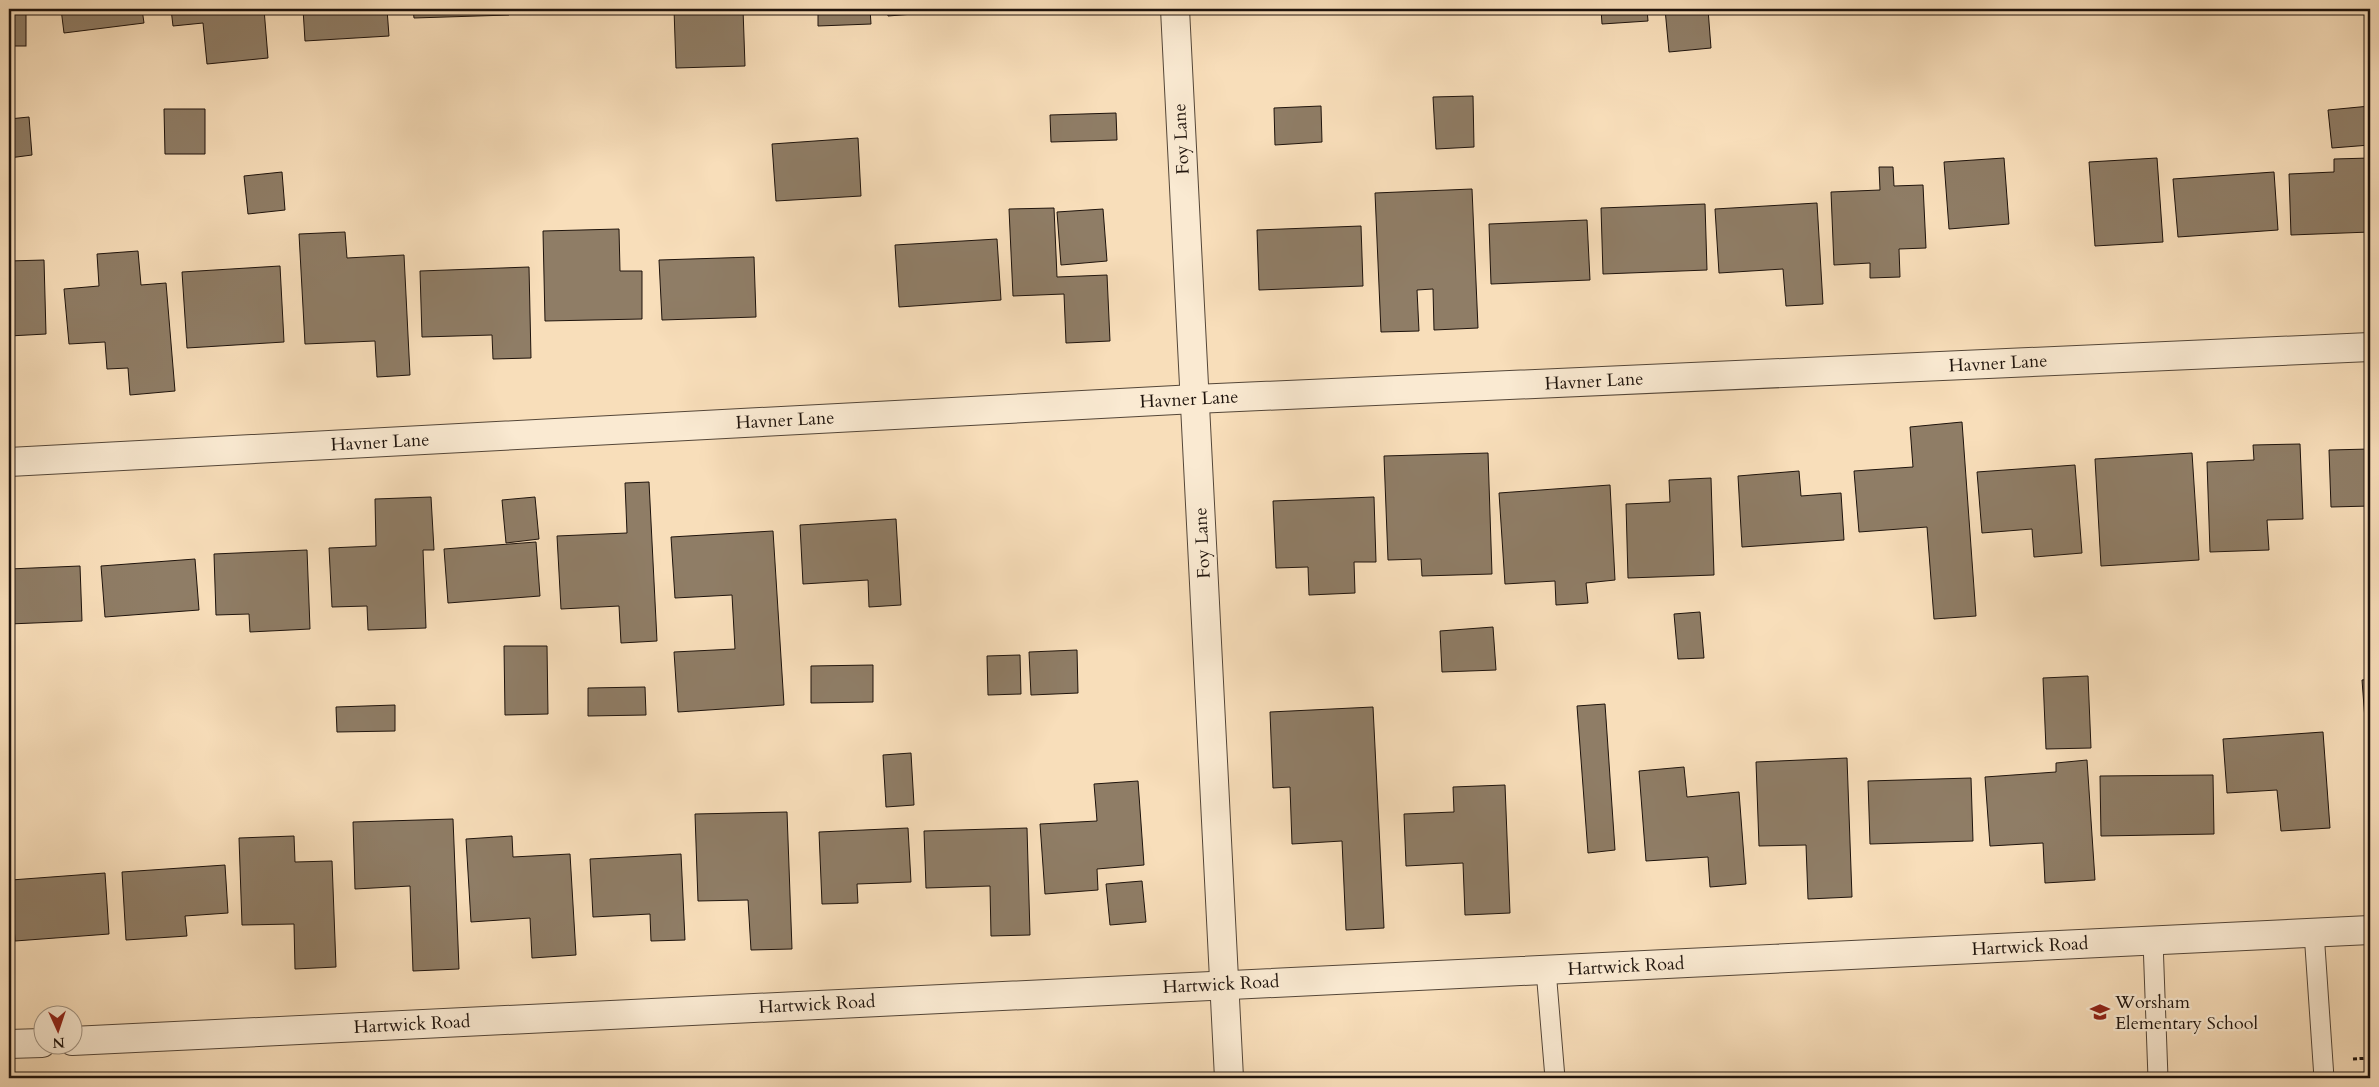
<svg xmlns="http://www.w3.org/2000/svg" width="2379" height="1087" font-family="Cardo,serif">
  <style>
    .building { fill: #8f7d66; stroke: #1e130c }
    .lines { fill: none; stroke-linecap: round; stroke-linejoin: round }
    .lane-casing { stroke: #544638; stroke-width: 21 }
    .street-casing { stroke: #544638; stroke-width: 30 }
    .path { stroke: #1e130c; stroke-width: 3; stroke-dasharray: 4 2.5; stroke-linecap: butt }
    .lane { stroke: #faead2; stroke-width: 19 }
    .street { stroke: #faead2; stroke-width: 28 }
    .labels { text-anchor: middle; stroke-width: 4.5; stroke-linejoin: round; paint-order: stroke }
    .street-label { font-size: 18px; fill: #1e130c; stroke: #faead2 }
    .poi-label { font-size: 18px; fill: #1e130c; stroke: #faead2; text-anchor: start }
  </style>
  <rect width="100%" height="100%" fill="#f8deba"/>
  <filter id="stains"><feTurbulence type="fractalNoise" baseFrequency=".004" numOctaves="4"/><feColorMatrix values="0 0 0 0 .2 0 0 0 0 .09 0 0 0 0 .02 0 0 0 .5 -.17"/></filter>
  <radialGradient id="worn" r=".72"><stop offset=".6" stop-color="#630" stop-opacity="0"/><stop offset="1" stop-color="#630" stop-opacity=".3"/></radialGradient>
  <g class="building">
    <rect x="9" y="9" width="17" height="37"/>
    <path d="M61,9h81l2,14 -80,10z"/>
    <path d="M171,9h93l4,49 -61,6 -4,-41 -30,3z"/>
    <path d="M303,9h84l2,27 -84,5z"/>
    <path d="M413,9h95l1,6 -95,3z"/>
    <path d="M674,9h69l2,57 -69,2z"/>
    <path d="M818,9h52l1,15 -53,2z"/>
    <path d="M887,9h90l-89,7z"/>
    <path d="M1601,9h46l1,12 -46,3z"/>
    <path d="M1665,9h43l3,39 -42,4z"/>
    <path d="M1473,96l1,51 -38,2 -3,-52z"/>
    <path d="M1321,106l1,36 -47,3 -1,-37z"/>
    <path d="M2370,106v39l-38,3 -4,-38z"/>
    <path d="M164,109h41v45h-40z"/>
    <path d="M1116,113l1,27 -66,2 -1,-27z"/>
    <path d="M29,117l3,38 -23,3v-39z"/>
    <path d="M858,138l3,58 -85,5 -4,-57z"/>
    <path d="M2004,158l5,66 -60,5 -5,-67z"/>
    <path d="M2157,158l6,84 -68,4 -6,-84z"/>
    <path d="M2370,158v74l-79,3 -2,-61 45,-2v-13z"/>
    <path d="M1879,167h14l1,19 29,-1 3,63 -27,1 1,28 -30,1v-15l-36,2 -3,-73 49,-2z"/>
    <path d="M282,172l3,38 -37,4 -4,-38z"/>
    <path d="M2274,172l4,58 -100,7 -5,-58z"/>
    <path d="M1472,189l6,139 -44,2 -1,-41 -16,1 2,41 -38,1 -6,-139z"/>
    <path d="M1817,203l6,101 -37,2 -3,-37 -64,4 -4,-64z"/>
    <path d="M1705,204l2,66 -104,4 -2,-66z"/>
    <path d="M1054,208l3,69 50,-2 3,66 -44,2 -2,-49 -51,2 -4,-87z"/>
    <path d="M1103,209l4,52 -46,4 -4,-53z"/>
    <path d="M1587,220l3,60 -99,4 -2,-60z"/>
    <path d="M1361,226l2,60 -104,4 -2,-60z"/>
    <path d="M619,229l1,42h22v48l-97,2 -2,-90z"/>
    <path d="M345,232l2,26 57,-3 6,120 -33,2 -2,-36 -70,3 -6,-110z"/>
    <path d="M997,239l4,61 -102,7 -4,-62z"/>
    <path d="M138,251l3,34 25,-2 9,108 -45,4 -2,-27 -21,1 -2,-27 -36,2 -5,-55 35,-3 -2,-32z"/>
    <path d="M754,257l2,60 -94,3 -3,-60z"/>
    <path d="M44,260l2,74 -37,2v-75z"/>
    <path d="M280,266l4,76 -97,6 -5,-76z"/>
    <path d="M529,267l2,91 -38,1 -1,-24 -70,2 -2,-66z"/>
    <path d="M1962,422l14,194 -42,3 -7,-92 -68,5 -5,-61 59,-4 -3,-40z"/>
    <path d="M2300,444l3,75 -36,1 2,30 -59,2 -3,-90 47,-2 -1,-15z"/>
    <path d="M2370,449v57l-39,1 -2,-57z"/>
    <path d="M1488,453l4,121 -70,2 -1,-17 -33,1 -4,-104z"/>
    <path d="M2192,453l7,107 -98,6 -6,-107z"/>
    <path d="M2075,465l7,88 -48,4 -2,-28 -50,4 -5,-61z"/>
    <path d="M1799,471l2,25 40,-3 3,47 -102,7 -4,-71z"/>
    <path d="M1711,478l3,97 -86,3 -2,-74 44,-2 -1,-22z"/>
    <path d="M649,482l8,159 -36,2 -2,-37 -58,3 -4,-73 70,-3 -2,-50z"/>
    <path d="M1610,485l5,95 -29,3 2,20 -32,2 -1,-24 -50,3 -6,-91z"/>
    <path d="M431,497l3,53h-11l3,78 -58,2 -1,-24 -35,1 -3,-59 47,-2 -1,-47z"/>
    <path d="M535,497l4,42 -33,4 -4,-43z"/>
    <path d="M1374,497l2,65h-22l1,31 -46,2 -1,-28 -32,1 -3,-67z"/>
    <path d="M896,519l5,86 -32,2 -1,-27 -65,4 -3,-59z"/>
    <path d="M773,531l11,174 -106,7 -4,-60 61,-3 -3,-54 -57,3 -4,-61z"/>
    <path d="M536,542l4,54 -92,7 -4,-54z"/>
    <path d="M307,550l3,79 -60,3 -1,-18 -33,1 -2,-61z"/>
    <path d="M195,559l4,51 -94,7 -4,-51z"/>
    <path d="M80,566l2,55 -73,3v-55z"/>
    <path d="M1700,612l4,46 -26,1 -4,-45z"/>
    <path d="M1493,627l3,43 -54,2 -2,-41z"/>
    <path d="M504,646h43l1,68 -43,1z"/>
    <path d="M1077,650l1,43 -47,2 -2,-43z"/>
    <path d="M1020,655l1,39 -33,1 -1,-39z"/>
    <path d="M873,665v37l-62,1v-37z"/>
    <path d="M2088,676l3,72 -45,1 -3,-71z"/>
    <path d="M2370,679v107l-8,-106z"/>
    <path d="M645,687l1,28 -58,1v-28z"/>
    <path d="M1605,704l10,146 -27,3 -11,-147z"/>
    <path d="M395,705v26l-58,1 -1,-25z"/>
    <path d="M1373,707l11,221 -38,2 -4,-89 -50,3 -2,-57 -17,1 -3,-76z"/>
    <path d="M2323,732l7,96 -49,3 -4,-41 -50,3 -4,-54z"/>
    <path d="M911,753l3,52 -28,2 -3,-52z"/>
    <path d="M1847,758l5,139 -44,2 -2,-54 -47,1 -3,-84z"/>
    <path d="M2087,760l8,120 -50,3 -2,-40 -53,3 -5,-69 71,-5v-9z"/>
    <path d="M1684,767l3,30 52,-5 7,92 -36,3 -2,-30 -62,4 -7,-90z"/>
    <path d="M2213,775l1,59 -113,2 -1,-60z"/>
    <path d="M1971,778l2,63 -103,3 -2,-63z"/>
    <path d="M1138,781l6,84 -47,4 1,21 -53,4 -5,-70 57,-3 -3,-37z"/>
    <path d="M1505,785l5,128 -45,2 -2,-52 -57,3 -2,-52 50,-2 -1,-25z"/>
    <path d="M787,812l5,137 -41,1 -3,-50 -50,1 -3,-87z"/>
    <path d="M453,819l6,150 -46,2 -3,-85 -55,3 -2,-67z"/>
    <path d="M908,828l3,54 -54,2 1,19 -36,1 -3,-72z"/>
    <path d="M1027,828l3,107 -39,1 -1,-50 -64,2 -2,-57z"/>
    <path d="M294,836l1,26 37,-1 4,106 -41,2 -1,-45 -52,1 -3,-87z"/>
    <path d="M512,836l1,21 57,-3 6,101 -44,3 -2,-40 -59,4 -5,-83z"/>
    <path d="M681,854l4,86 -34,1 -1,-27 -57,3 -3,-58z"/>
    <path d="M225,865l3,48 -43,3 2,20 -61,4 -4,-68z"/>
    <path d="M105,873l4,61 -94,7 -4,-61z"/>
    <path d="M1142,881l4,41 -36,3 -4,-41z"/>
  </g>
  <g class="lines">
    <defs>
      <g id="lane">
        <path d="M2314,932l10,146"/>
        <path d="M2153,941l5,137"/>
        <path d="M1546,970l9,108"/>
      </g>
      <g id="street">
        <path d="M1175,9l54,1069"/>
        <path d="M9,462l1186,-63 1175,-52"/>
        <path d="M72,1041l2298,-111"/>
        <path d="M9,1044l33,-1"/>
      </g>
    </defs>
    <use href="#lane" class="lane-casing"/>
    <use href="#street" class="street-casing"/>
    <path class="path" d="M2353,1059l17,-1"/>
    <use href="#lane" class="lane"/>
    <use href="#street" class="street"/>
  </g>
  <defs>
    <symbol id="school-bare" viewBox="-9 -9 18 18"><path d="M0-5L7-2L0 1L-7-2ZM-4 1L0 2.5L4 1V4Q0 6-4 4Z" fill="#8f2418" stroke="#faead2" stroke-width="2.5" paint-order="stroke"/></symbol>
  </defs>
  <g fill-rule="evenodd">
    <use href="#school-bare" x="2086" y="998" width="28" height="28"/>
  </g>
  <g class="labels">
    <g class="street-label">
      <text transform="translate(1181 139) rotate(-93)" y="6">Foy Lane</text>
      <text transform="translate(1998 363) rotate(-3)" y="6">Havner Lane</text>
      <text transform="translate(1594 381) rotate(-3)" y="6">Havner Lane</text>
      <text transform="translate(1189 399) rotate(-3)" y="6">Havner Lane</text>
      <text transform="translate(785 420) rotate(-3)" y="6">Havner Lane</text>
      <text transform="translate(380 442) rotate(-3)" y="6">Havner Lane</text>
      <text transform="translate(1202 543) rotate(-93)" y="6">Foy Lane</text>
      <text transform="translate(2030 946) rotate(-3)" y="6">Hartwick Road</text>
      <text transform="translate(1626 966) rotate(-3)" y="6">Hartwick Road</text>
      <text transform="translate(1221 984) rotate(-3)" y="6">Hartwick Road</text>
      <text transform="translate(817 1004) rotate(-3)" y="6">Hartwick Road</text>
      <text transform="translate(412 1024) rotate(-3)" y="6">Hartwick Road</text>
    </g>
    <g class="poi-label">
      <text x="2115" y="1008">Worsham<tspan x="2115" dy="21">Elementary School</tspan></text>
    </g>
  </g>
  <rect width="2379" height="1087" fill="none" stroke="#f8deba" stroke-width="30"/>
  <rect x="10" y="10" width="2359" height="1067" fill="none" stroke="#1e130c" stroke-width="2.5"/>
  <rect x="15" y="15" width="2349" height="1057" fill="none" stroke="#1e130c"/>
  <g transform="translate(58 1030) rotate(177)"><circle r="24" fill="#faead2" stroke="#a29483"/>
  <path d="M0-4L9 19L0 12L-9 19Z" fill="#8f2418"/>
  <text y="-8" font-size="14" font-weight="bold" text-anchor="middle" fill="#1e130c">N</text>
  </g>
  <rect width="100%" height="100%" filter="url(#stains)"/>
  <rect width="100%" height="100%" fill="url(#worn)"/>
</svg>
